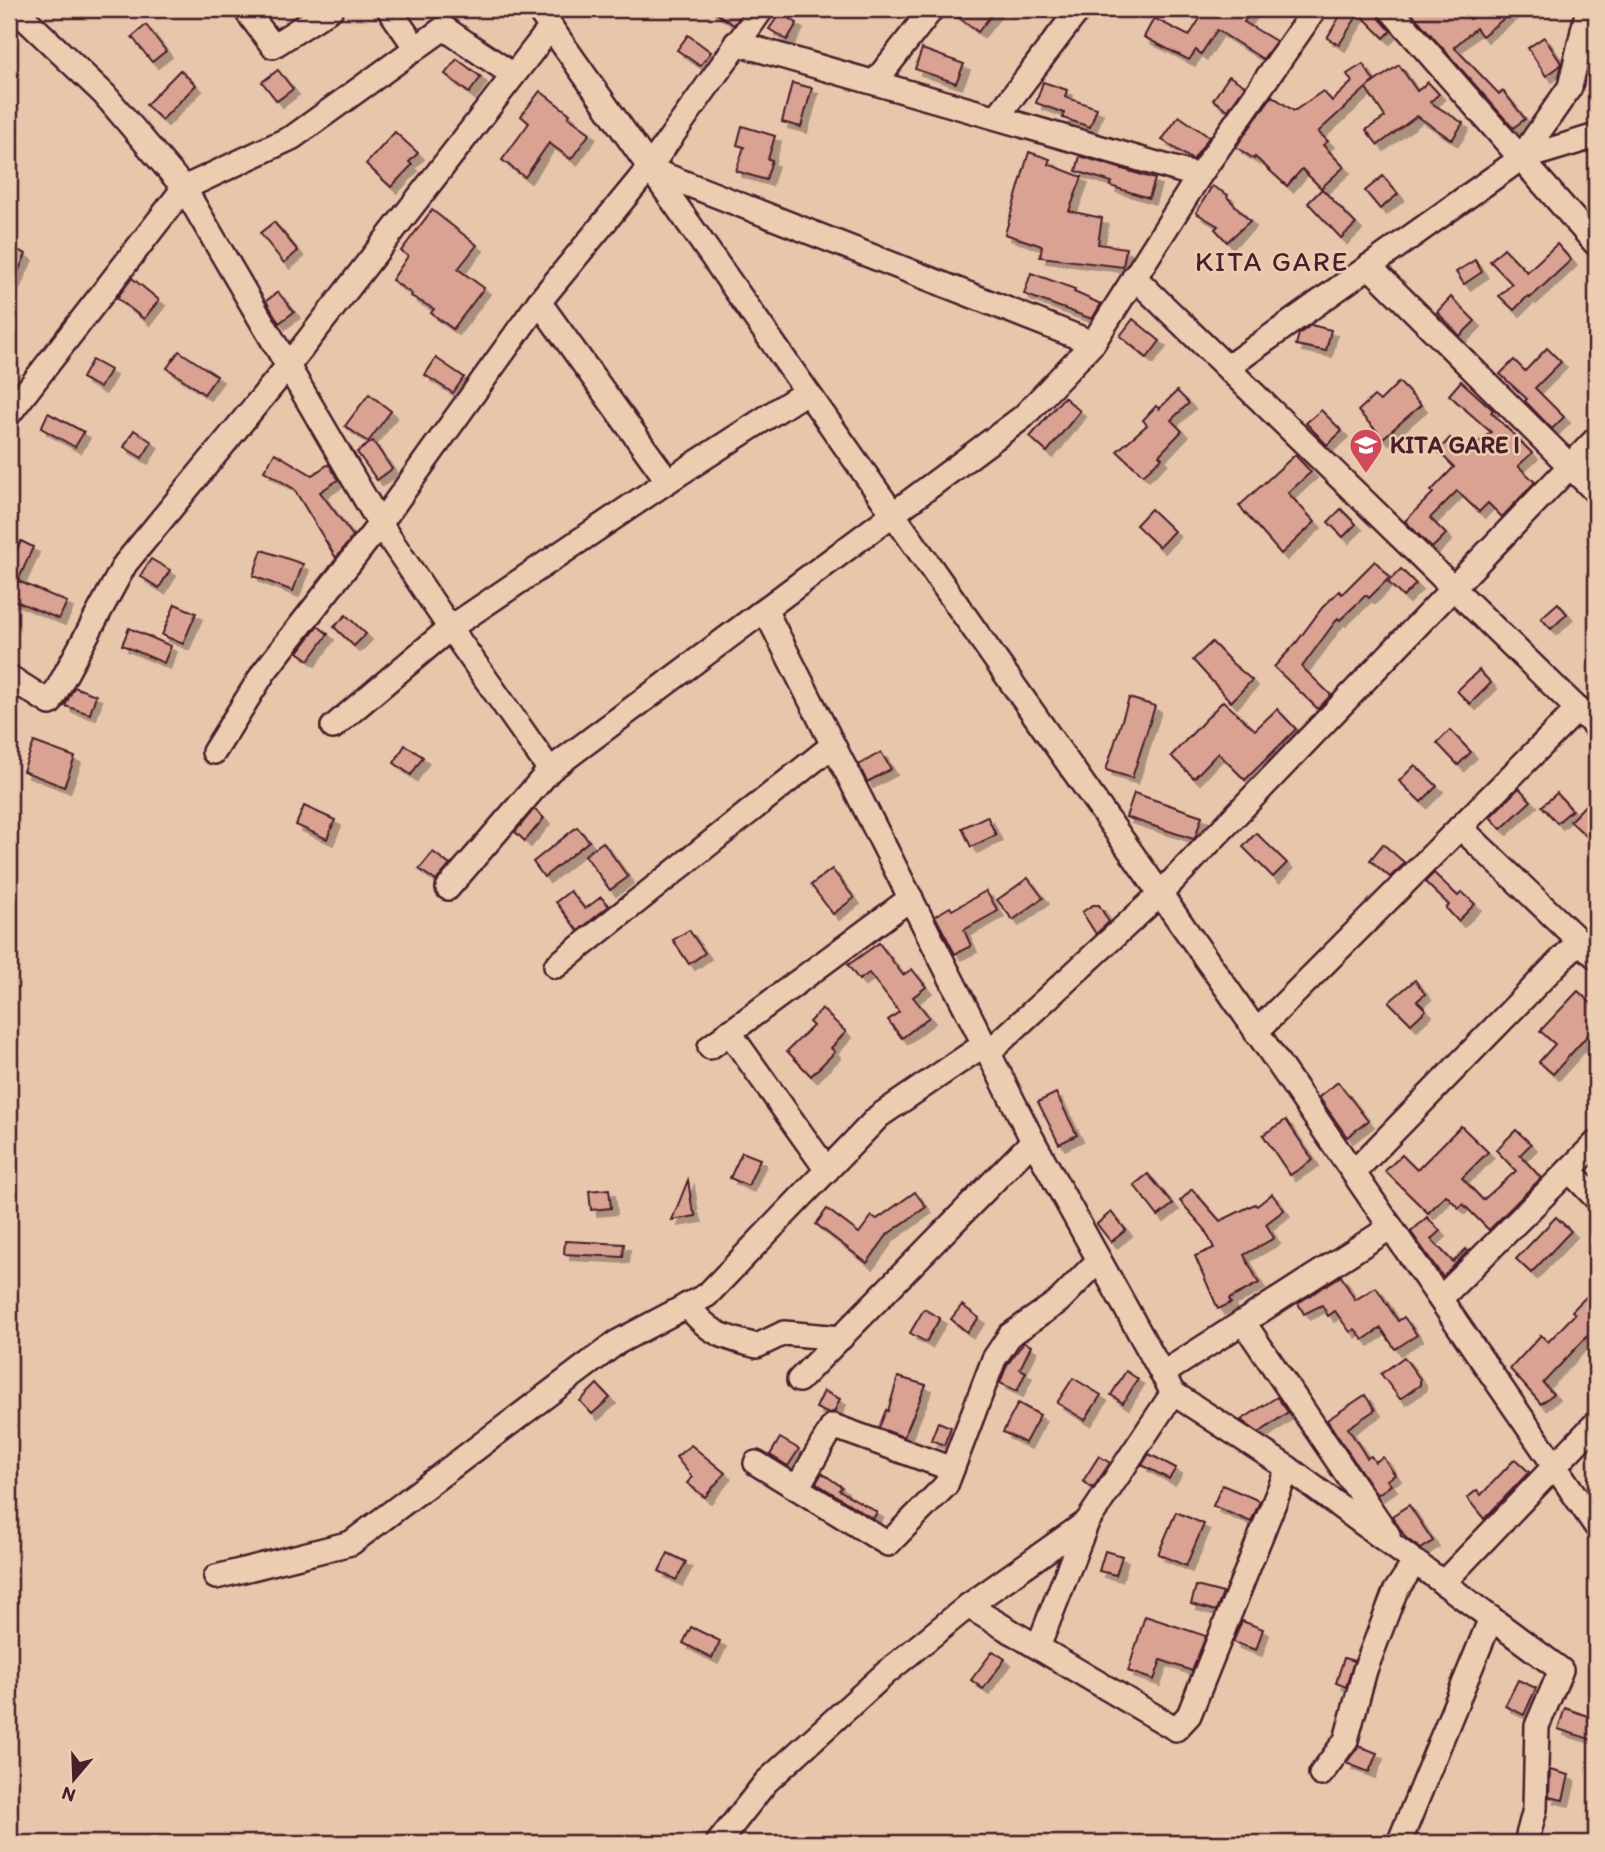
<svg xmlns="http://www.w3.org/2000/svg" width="1605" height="1852" font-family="Itim,sans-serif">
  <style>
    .building { fill: #d9a293; stroke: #4a1f2b; stroke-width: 2; filter: url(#shadow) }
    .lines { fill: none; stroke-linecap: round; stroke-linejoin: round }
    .minor-casing { stroke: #4a1f2b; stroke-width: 28 }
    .minor { stroke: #ebceb2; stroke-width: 23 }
    .labels { text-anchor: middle; stroke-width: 5; stroke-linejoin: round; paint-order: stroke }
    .poi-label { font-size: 24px; font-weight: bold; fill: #4a1f2b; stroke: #ebceb2; text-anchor: start }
    .quarter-label { font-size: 28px; letter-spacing: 2px; fill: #4a1f2b; stroke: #ebceb2 }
  </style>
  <defs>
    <filter id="shadow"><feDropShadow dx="6" dy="6" stdDeviation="0" flood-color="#0004"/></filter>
  </defs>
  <rect width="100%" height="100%" fill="#e8c6ac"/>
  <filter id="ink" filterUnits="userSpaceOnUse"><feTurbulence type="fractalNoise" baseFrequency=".0143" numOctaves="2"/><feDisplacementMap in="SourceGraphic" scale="14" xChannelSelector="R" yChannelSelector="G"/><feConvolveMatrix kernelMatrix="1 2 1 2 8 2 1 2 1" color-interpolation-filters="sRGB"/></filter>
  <g filter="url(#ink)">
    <g class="building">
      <path d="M710,9h35l-11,16z"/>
      <path d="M948,9h48l-18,23z"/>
      <path d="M1206,9h47l-9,13 32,19 -13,18 -46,-29 -16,24 -5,-4 -7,10 -45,-23 10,-19 35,18z"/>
      <path d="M1344,9h32l3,9 12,13 -7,7 -25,-25 -20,32 -12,-7z"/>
      <path d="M1408,9h53l9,10 14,-10h32l-34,27 -6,-8 -22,19 45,47 4,-3 22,28 -12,9z"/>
      <path d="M780,13l17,10 -10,17 -18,-11z"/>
      <path d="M146,25l20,26 -14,11 -20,-25z"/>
      <path d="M688,35l23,17 -11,14 -23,-16z"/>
      <path d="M1544,37l17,26 -1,3 -14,10 -18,-28z"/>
      <path d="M922,49l42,15 -8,19 -41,-14z"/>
      <path d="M457,59l24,18 -12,16 -24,-19z"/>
      <path d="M1363,64l11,17 -7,6 32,-22 18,26 11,-9 11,12 -9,8 33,21 -11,17 -35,-24 -39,29 -12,-15 19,-13 -19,-29 -48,44 10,9 -5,4 21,22 -23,21 -19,-19 -15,17 -32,-29 -1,2 -18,-12 36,-51 22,15 29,-20 9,10 20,-19 -5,-8z"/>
      <path d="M180,70l16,15 -34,35 -16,-15z"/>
      <path d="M278,70l15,19 -16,12 -15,-19z"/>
      <path d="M1229,76l16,10 -17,24 -15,-10z"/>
      <path d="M1043,82l24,8 -2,7 32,11 -7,19 -27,-9 1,-5 -28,-10z"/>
      <path d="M792,83l20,5 -11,39 -19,-5z"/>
      <path d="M540,91l30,23 -2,3 22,16 -19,26 -22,-16 -24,34 -23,-17 27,-37 -8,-7z"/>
      <path d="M1179,116l30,21 -16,23 -31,-20z"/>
      <path d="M742,126l33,10 -7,23 4,1 -6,20 -30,-9 8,-24 -7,-2z"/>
      <path d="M395,132l23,21 -9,9 3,3 -21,22 -25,-23z"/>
      <path d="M1029,152l21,7 -2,5 34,13 -13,34 33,7 -4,26 28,4 -3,19 -83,-10 2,-11 -37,-12z"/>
      <path d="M1080,156l75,23 -6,19 -39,-12 2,-4 -36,-11z"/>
      <path d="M1383,176l15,18 -18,15 -15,-18z"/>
      <path d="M1212,186l16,9 -1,2 23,24 -23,21 -12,-13 3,-3 -22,-13z"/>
      <path d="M1322,189l34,35 -15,14 -33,-35z"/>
      <path d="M432,210l45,35 -19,24 26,19 -31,41 -22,-16 3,-4 -23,-13 1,-2 -20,-14 16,-24 -7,-5z"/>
      <path d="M274,222l24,29 -14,12 -24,-30z"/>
      <path d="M1557,244l14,16 -41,38 -2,-2 -14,14 -15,-14 13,-12 -22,-23 14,-13 23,24z"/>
      <path d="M9,246l17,8 -17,38z"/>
      <path d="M1475,260l7,12 -18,12 -8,-12z"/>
      <path d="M1031,273l44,16 -1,3 27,12 -9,15 -68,-25z"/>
      <path d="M132,278l27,22 -15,19 -27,-21z"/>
      <path d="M278,292l16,20 -15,11 -13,-22z"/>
      <path d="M1451,297l24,24 -15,15 -23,-24z"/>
      <path d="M1133,319l27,22 -13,17 -27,-22z"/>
      <path d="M1311,325l20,5 -5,21 -30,-6 3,-11z"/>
      <path d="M1547,348l14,14 -26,26 29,29 -12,12 -27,-28 2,-2 -27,-25 14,-14 11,11z"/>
      <path d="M179,351l38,25 -13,18 -37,-26z"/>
      <path d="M436,358l28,19 -11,16 -28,-18z"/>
      <path d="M92,360l18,10 -10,18 -18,-10z"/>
      <path d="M1461,381l32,29 -2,2 41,41 -14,13 17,16 -33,35 -14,-14 -9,9 -22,-21 -27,27 16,16 -14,14 -27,-27 28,-28 -2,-2 23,-24 -16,-16 12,-13 16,15 25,-21 -42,-37z"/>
      <path d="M1399,382l22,23 -38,33 -25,-27 16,-15 6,5z"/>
      <path d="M1177,391l12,12 -18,17 11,11 -23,24 3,3 -19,17 -26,-24 30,-26 -4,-5 13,-14 3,3z"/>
      <path d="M369,394l22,17 -23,31 -23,-16z"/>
      <path d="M1064,397l16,14 -33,41 -17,-15z"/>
      <path d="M1321,410l21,21 -15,14 -21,-22z"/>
      <path d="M48,413l36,19 -9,15 -34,-19z"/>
      <path d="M134,430l18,12 -10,16 -18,-11z"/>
      <path d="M373,441l19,28 -15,11 -20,-28z"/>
      <path d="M275,453l37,22 17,-11 9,16 -18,12 33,44 -17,22 -42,-69 -30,-18z"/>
      <path d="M1295,455l16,17 -23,21 27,29 -34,32 -42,-48z"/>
      <path d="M1151,509l23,22 -15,16 -23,-22z"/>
      <path d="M1341,509l15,15 -13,13 -15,-15z"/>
      <path d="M21,541l12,6 -15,34 49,21 -8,17 -48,-20 -2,4v-35z"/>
      <path d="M262,550l41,14 -10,27 -40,-15z"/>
      <path d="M151,559l19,11 -11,18 -19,-12z"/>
      <path d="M1375,561l15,16 -21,21 -3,-3 -26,25 -2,-2 -36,49 29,28 -13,14 -44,-42 22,-24 26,-35 17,-17 3,3z"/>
      <path d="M1401,569l15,15 -13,13 -15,-15z"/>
      <path d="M1558,603l9,11 -16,15 -10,-11z"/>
      <path d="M175,604l21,9 -13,31 -21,-9z"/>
      <path d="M346,615l20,19 -12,12 -20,-19z"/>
      <path d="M318,626l10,8 -19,26 -11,-8z"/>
      <path d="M129,628l42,18 -7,17 -42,-18z"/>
      <path d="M1212,642l20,21 20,17 -21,22 -38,-42z"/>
      <path d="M1479,670l12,13 -21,21 -13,-13z"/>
      <path d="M74,687l22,8 -6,19 -25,-8z"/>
      <path d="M1129,698l26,8 -23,72 -26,-8z"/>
      <path d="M1223,701l32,29 22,-21 19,20 -51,51 -27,-27 -24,25 -23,-22z"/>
      <path d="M1450,730l21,22 -13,13 -21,-22z"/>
      <path d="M34,742l41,15 -11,30 -41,-16z"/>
      <path d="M405,745l18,12 -12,18 -17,-12z"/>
      <path d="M881,752l10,17 -24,13 -8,-17z"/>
      <path d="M1415,765l22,21 -16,16 -22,-21z"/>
      <path d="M1519,788l12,13 -30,28 -11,-12z"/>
      <path d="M1134,793l68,23 -7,22 -2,1 -67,-22z"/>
      <path d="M1557,793l15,17 -15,13 -15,-17z"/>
      <path d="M1596,794v51l-26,-24z"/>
      <path d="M304,806l31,14 -8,19 -31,-14z"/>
      <path d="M534,809l10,9 -19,23 -10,-9z"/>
      <path d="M987,816l9,19 -25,12 -9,-19z"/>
      <path d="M577,827l12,14 -45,36 -11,-15z"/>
      <path d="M1256,833l31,30 -14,14 -30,-30z"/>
      <path d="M603,842l25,35 -18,13 -25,-35z"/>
      <path d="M1383,844l22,19 -15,14 -20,-17z"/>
      <path d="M433,852l17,13 -14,16 -17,-12z"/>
      <path d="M832,869l22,29 -21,16 -22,-29z"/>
      <path d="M1434,873l24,23 4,-4 13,12 -17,17 -12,-13 3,-3 -24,-23z"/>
      <path d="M1028,878l15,20 -30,22 -16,-20z"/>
      <path d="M570,891l15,18 16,-12 8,9 -31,25 -22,-29z"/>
      <path d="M986,891l12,20 -34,19 7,16 -16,8 -20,-38 15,-9 2,3z"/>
      <path d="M1093,905h6l10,17 -13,12 -14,-22z"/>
      <path d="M689,930l16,23 -16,11 -16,-24z"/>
      <path d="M879,943l24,32 9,-6 14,18 -13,10 16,20 -27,21 -14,-18 11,-8 -30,-39 -10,7 -11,-15z"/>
      <path d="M1415,980l10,14 -8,7 9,9 -15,14 -22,-22z"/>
      <path d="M1578,991l18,17v18l-43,48 -14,-12 16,-18 -15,-13z"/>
      <path d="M822,1009l24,23 -15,16 4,4 -24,24 -24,-25 26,-25 -4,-4z"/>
      <path d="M1338,1082l30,39 -21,16 -28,-40z"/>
      <path d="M1056,1093l21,42 -18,9 -21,-42z"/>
      <path d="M1286,1120l27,40 -23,15 -27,-40z"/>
      <path d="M1461,1126l27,26 -26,26 21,22 33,-29 -20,-21 20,-20 15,14 -11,11 21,23 -52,52 -26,-26 -4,4 -13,-13 -18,18 -43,-42 17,-16 15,15z"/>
      <path d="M742,1152l18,7 -12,27 -18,-8z"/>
      <path d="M1148,1174l25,30 -15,12 -24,-31z"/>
      <path d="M688,1180l4,27 4,9 -24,4z"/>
      <path d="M609,1189l2,19 -20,2 -2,-19z"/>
      <path d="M1192,1189l28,32 35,-17 2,2 15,-12 12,16 -18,14 8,14 -30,17 15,28 -30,16 2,4 -13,6 -23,-53 19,-8 -10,-20 -24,-27z"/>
      <path d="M915,1192l11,15 -38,27 -21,29 -51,-39 11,-15 32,24 13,-17 5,3z"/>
      <path d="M1111,1212l15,18 -15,12 -14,-18z"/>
      <path d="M1427,1217l13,14 -9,8 22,23 13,-13 2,2 -25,26 -32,-45z"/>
      <path d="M1556,1217l15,14 -40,42 -15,-14z"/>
      <path d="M565,1241l59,3 -1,13 -59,-3z"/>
      <path d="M1341,1276l14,24 21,-13 22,34 6,-4 13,18 -22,14 -14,-21 -18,12 -8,-11 -5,3 -15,-21 -7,5 -6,-11 -18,9 -6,-11z"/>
      <path d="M1587,1296l9,10v21l-53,56 10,11 -12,10 -31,-35 31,-34 7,7 27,-28 -3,-3z"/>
      <path d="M962,1305l17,13 -12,14 -16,-13z"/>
      <path d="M924,1309l16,9 -14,24 -16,-9z"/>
      <path d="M1024,1342l7,4 -11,23 6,3 -9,19 -17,-8 7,-18z"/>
      <path d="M1404,1357l16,22v6l-20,14 -19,-25z"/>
      <path d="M1126,1371l12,8 -15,24 -12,-8z"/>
      <path d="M898,1377l28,8 -22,52 -25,-9 7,-18 2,1z"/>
      <path d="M1073,1378l28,17 -16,25 -28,-17z"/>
      <path d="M597,1384l13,14 -18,16 -12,-13z"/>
      <path d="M824,1391l16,8 -6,13 -7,1 -11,-5z"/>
      <path d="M1365,1395l10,15 -27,18 19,30 4,-2 4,6 8,-5 12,18 -8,5 4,5 -14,10 -50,-75z"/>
      <path d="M1277,1397l11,15 -29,21 -18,-13z"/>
      <path d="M1018,1403l22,12 -15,28 -22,-11z"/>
      <path d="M938,1422l13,5 -7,18 -13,-5z"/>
      <path d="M780,1438l19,11 -11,17 -18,-11z"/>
      <path d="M691,1445l34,28 -20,24 -18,-14 5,-6 -16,-20z"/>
      <path d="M1149,1454l27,14 -7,11 -27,-14z"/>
      <path d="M1099,1456l11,7 -17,25 -10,-7z"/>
      <path d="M1515,1459l14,13 -45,47 -17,-21 10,-8 4,5z"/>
      <path d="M822,1473l20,14 -3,3 38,22 -4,7 -57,-36z"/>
      <path d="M1222,1485l38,16 -9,21 -38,-16z"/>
      <path d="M1409,1505l24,36 -12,8 -15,-11 -14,-22z"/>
      <path d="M1176,1512l28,12 -18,42 -28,-12z"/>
      <path d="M1105,1551l17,5 -6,19 -17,-4z"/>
      <path d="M668,1553l18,9 -10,18 -17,-9z"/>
      <path d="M1196,1586l27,7 -7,18 -25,-7z"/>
      <path d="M1145,1616l61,20 -14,35 -31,-11 -7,20 -26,-9z"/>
      <path d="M1242,1621l21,8 -7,21 -23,-8z"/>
      <path d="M691,1627l29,14 -8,17 -29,-15z"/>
      <path d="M993,1651l12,8 -22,30 -12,-9z"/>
      <path d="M1344,1658l10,3 -8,26 -10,-4z"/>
      <path d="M1518,1680l18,8 -12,27 -19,-9z"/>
      <path d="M1565,1708l31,11v22l-38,-12z"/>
      <path d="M1359,1746l18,7 -8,19 -23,-9z"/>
      <path d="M1550,1770l19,5 -6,25 -14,-3z"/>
    </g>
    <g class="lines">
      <defs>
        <g id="minor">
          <path d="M15,9l89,85 80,94 196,336 70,104 100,142"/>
          <path d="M245,9l28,37 58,-37"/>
          <path d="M389,9l27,39"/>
          <path d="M538,9l692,984 366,533"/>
          <path d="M1390,9l206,235"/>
          <path d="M1588,9l-18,78 -50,72 76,-23"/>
          <path d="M736,43l463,133"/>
          <path d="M875,82l57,-73"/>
          <path d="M997,117l82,-108"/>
          <path d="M649,169l444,174"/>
          <path d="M1369,266l227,226"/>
          <path d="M1134,277l462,450"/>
          <path d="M539,302l129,179"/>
          <path d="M1228,367l292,-208"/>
          <path d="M9,414l175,-226 109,-51 151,-109 69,47"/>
          <path d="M765,610l268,531 140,252 -86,129 -49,125"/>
          <path d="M9,677l41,26 75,-139 163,-198 263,-339"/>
          <path d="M333,727l117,-99 218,-147 138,-89"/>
          <path d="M214,752l50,-80 116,-148 159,-222 110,-134 113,-159"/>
          <path d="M1460,827l136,130"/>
          <path d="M448,888l102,-118 473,-353 70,-74 106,-167 116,-167"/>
          <path d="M556,966l277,-221"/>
          <path d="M729,1032l98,138"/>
          <path d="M1256,1032l322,-323"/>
          <path d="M710,1047l201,-149"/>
          <path d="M989,1052l171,-158 436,-455"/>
          <path d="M1569,1170l27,28"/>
          <path d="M1354,1172l225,-231"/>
          <path d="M1441,1298l155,-155"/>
          <path d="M687,1305c24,30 34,31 70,41l27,-13 57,5"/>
          <path d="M1244,1323l144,212"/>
          <path d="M1162,1374l229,-147"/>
          <path d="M799,1380l234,-239"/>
          <path d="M1173,1393l115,75 273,202 -24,56 -2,83 -9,34"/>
          <path d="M756,1463l132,81 58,-59 48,-126 16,-24 49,-34 40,-41"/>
          <path d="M797,1488l36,-62 119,43"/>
          <path d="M216,1577l135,-34 265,-200 91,-48 172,-179 106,-72"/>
          <path d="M1443,1583l153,-160"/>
          <path d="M968,1606l208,123 13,-14 99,-247"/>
          <path d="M1321,1774l25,-34 19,-70 30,-78 20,-30"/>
          <path d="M718,1843l48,-61 121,-110 81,-66 119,-84"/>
          <path d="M1399,1843l92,-225"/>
        </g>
      </defs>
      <use href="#minor" class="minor-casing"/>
      <use href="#minor" class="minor"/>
    </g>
  </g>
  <defs>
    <symbol id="school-pin" viewBox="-11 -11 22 30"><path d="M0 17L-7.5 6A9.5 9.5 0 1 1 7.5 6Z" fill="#d1495b" stroke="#ebceb2"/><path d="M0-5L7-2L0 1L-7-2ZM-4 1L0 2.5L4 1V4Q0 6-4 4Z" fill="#fff"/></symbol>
  </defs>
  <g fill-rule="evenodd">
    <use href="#school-pin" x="1347" y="426" width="38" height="52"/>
  </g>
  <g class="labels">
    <g class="poi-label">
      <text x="1390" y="453">KITA GARE I</text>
    </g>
    <g class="quarter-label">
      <text x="1272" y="271">KITA GARE</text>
    </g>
  </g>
  <rect width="1605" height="1852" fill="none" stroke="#ebceb2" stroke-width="35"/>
  <rect x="18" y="18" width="1570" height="1817" fill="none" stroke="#4a1f2b" stroke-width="2.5" filter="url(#ink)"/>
  <g transform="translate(74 1779) rotate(199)" stroke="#ebceb2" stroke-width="5" paint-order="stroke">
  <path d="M0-5L12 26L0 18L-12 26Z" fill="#4a1f2b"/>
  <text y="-10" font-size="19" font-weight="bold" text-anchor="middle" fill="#4a1f2b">N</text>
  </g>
</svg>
